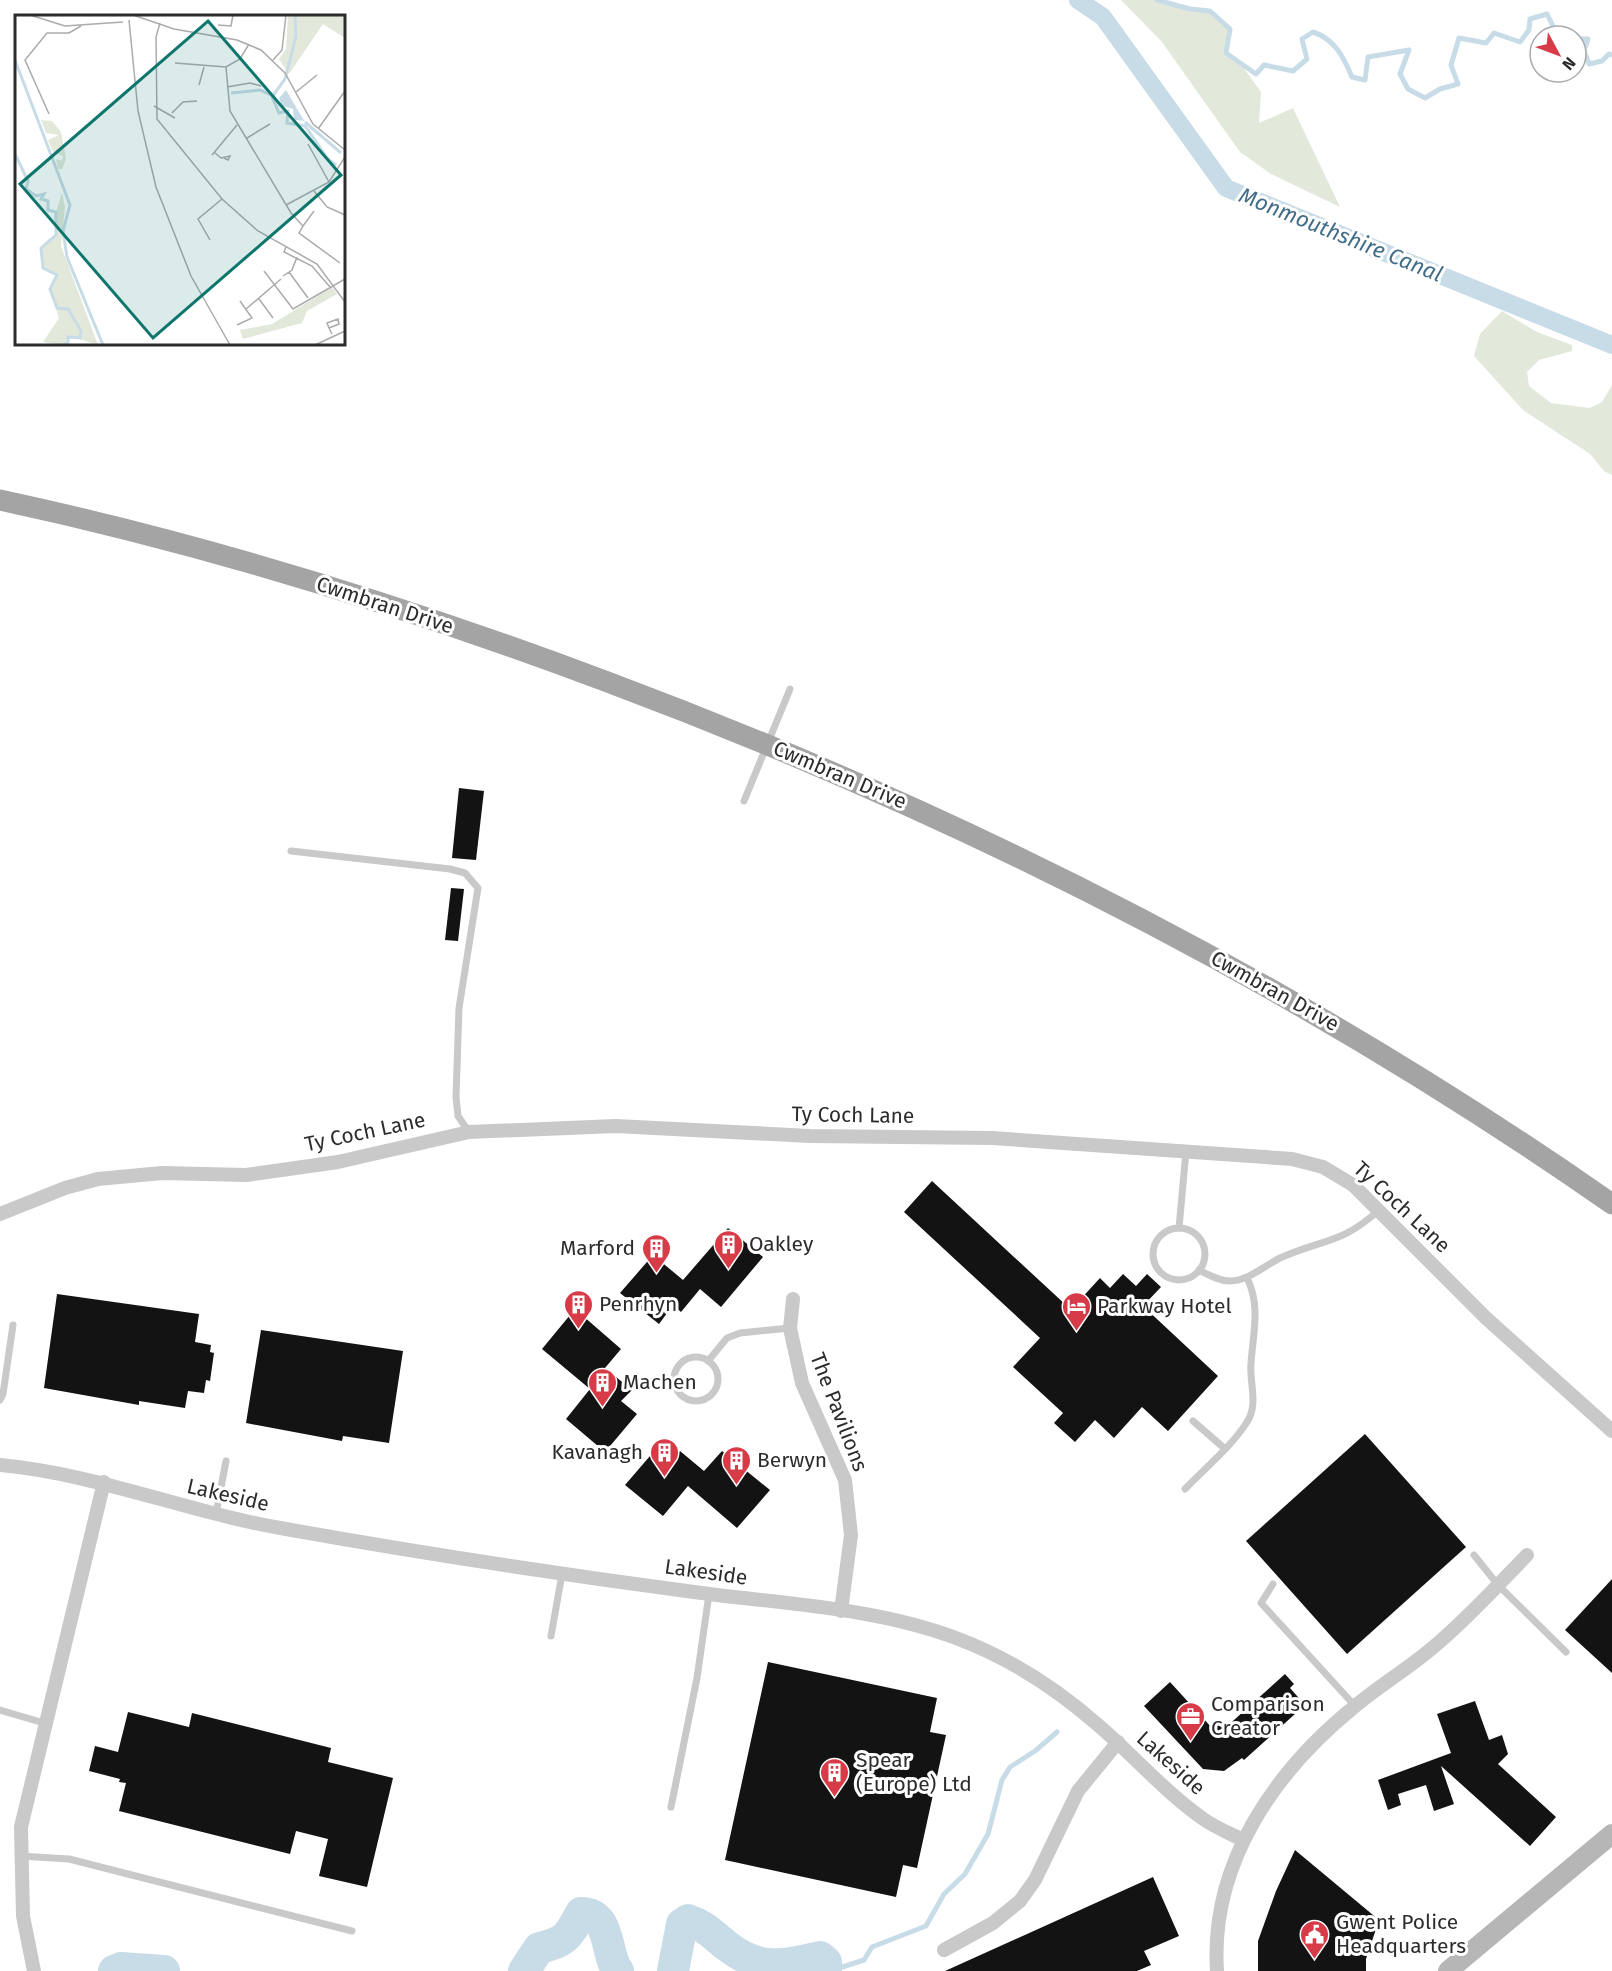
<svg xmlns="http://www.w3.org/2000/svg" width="1612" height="1971" font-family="'Fira Sans',sans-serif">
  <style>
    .green { fill: #e2e9db }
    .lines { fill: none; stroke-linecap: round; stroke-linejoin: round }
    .stream { stroke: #c8dce8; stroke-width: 5 }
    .canal { stroke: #c8dce8; stroke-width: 18 }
    .river { stroke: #c8dce8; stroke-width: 32 }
    .building { fill: #131313 }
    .lane { stroke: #c9c9c9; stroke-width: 7 }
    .street { stroke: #c9c9c9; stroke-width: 14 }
    .secondary { stroke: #b6b6b6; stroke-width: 20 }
    .primary { stroke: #a4a4a4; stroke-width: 21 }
    .labels { text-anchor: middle; stroke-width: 6; stroke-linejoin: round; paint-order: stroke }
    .street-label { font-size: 21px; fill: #2c2c2c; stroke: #fff }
    .poi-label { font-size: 21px; fill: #2c2c2c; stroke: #fff; text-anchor: start }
    .water-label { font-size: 22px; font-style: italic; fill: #416d88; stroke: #fff }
    .inset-river { fill: none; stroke: #c8dce8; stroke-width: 3 }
    .inset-road { fill: none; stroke: #ababab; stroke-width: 1.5 }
    .view { fill: #0f766e; fill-opacity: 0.15; stroke: #0f766e; stroke-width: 3 }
    .inset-edge { fill: none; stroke: #2c2c2c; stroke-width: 3 }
  </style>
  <rect width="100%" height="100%" fill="#fff"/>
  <g class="green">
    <path d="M1121,0h36l33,9 20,2 20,18 -3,24 13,10 21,29 -2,31 34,-15 47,99 -69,-33 -31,-22 -78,-110z"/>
    <path d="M1502,311l35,21 35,13v6l-33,9 -12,12 2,14 22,17 39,5 12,-6 10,-17v90l-8,-4 -14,-17 -67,-44 -49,-54 6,-22z"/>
  </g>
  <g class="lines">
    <g class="stream">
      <path d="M1157,0l33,9 20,2 20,18 -4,24 30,21 8,-9 29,6 14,-12 -5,-20 11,-7c22,7 31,26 39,45l13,3 3,-23 41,-7 -9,24 8,15 17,9 15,-9 18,-5 -7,-19 8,-27 27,5 8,-10 26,9 9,-12 1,-11 17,-5 8,16 8,6"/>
      <path d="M1576,39h12l-4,12 5,13 13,-3 7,-7 3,1"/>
      <path d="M830,1971l34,-11 8,-13 54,-21 18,-32 21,-20 23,-40 14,-54 8,-13 25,-16 22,-19"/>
    </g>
    <path class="canal" d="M1078,0l25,17 123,171 386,157"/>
    <g class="river">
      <path d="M114,1971l7,-3 43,3"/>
      <path d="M524,1971l15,-23c27,-6 29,-11 42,-35 31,0 24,42 37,58"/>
      <path d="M673,1971l9,-47 6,-4c16,5 25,15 39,26 32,25 55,20 93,11l6,5v9"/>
    </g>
  </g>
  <g class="building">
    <path d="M459,788l25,3 -8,69 -24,-2z"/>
    <path d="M451,888l13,1 -6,52 -13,-1z"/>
    <path d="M932,1181l135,125 7,-7 4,3 22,-24 10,10 13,-14 13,12 11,-12 14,13 -18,19 75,70 -50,55 -26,-24 -28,31 -19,-18 -20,22 -21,-19 9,-10 -50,-46 27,-29 -136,-126z"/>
    <path d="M728,1228l35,29 -42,50 -21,-18 -19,23 -8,-7 -14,19 -39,-31 33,-38 30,25z"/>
    <path d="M57,1294l142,20 -4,28 16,3 -1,7 4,1 -4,28 -4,-1 -2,13 -16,-2 -3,17 -46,-7v4l-95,-17z"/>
    <path d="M575,1309l46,40 -16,19 27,22 -11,11 16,13 -32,38 -39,-33 24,-30 -48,-40z"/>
    <path d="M261,1330l142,21 -14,92 -46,-7 -1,5 -96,-18z"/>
    <path d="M1365,1434l101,113 -119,107 -101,-113z"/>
    <path d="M656,1449l15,14 9,-12 24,20 18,-20 48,39 -33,38 -49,-42 -25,30 -38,-31z"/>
    <path d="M1612,1579v94l-47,-43z"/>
    <path d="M768,1662l169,36 -7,34 16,3 -29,133 -14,-3 -7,32 -171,-37z"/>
    <path d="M1285,1674l9,10 -4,4 15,17 -61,55 -2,-2 -18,13 -21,-2 -59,-63 26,-24 42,46 6,-5 6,6z"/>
    <path d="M1475,1701l14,39 13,-5 6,19 -10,10 58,53 -26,29 -89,-80 13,38 -20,7 -8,-26 -28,9 3,11 -13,5 -10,-30 73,-27 -14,-39z"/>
    <path d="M128,1712l61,15 3,-14 139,35 -3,14 65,16 -26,109 -48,-11 9,-37 -32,-8 -6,23 -171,-43 7,-28 -7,-1 1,-3 -31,-8 6,-25 23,6z"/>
    <path d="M1295,1850l84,70 -13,39v12h-108v-30l18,-50z"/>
    <path d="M1153,1877l26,59 -35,15 7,14 -14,6h-192z"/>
  </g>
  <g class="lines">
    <g class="lane">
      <path d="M744,801l46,-112"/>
      <path d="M291,851l159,18 15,4 13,15 -19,120 -3,89 2,19 11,16"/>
      <circle cx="1179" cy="1254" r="26"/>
      <path d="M1179,1228l7,-77"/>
      <path d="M1199,1270c10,5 20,11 31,11 18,0 34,-15 50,-23 42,-19 62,-14 99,-48"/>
      <circle cx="696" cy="1379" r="22"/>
      <path d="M708,1361l19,-23 13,-5 50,-5"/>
      <path d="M0,1400l3,-6 10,-69"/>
      <path d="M1193,1421l31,27"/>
      <path d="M1185,1489c20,-21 47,-43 62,-67 12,-18 2,-40 4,-59 2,-29 10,-57 -4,-85"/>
      <path d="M216,1514l10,-53"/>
      <path d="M1474,1555l24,30 68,67"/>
      <path d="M1273,1584l-12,19 94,103"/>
      <path d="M551,1636l11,-62"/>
      <path d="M0,1710l44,13"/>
      <path d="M671,1807l26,-129 12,-84"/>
      <path d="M20,1856l49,3 283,72"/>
    </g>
    <g class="street">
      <path d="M0,1214l65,-26 33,-9 64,-6 84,2 92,-13 131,-30 147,-6 194,10 182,2 300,21 31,8 30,18 133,133 126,113"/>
      <path d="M793,1299l-3,29 12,55 43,97 6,55 -10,76"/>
      <path d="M0,1465c98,9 189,48 286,64 135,24 272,45 408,63 88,12 179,15 262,46 51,19 101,51 142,87 35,30 66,66 104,93 12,9 27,15 41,22"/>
      <path d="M944,1950l49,-27 27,-22 15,-21 43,-89 40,-49"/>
      <path d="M34,1971l-11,-55 -2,-89 83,-345"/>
      <path d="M1217,1971c-7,-107 57,-199 137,-264 26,-22 57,-40 83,-63 32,-27 61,-59 90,-89"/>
    </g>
    <path class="secondary" d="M1448,1971l164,-137"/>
    <path class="primary" d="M0,500c205,44 408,107 605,181 356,133 695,305 1007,523"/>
  </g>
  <defs>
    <symbol id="building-pin" viewBox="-11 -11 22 30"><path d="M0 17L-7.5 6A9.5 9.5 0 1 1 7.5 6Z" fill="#d73b47" stroke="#fff"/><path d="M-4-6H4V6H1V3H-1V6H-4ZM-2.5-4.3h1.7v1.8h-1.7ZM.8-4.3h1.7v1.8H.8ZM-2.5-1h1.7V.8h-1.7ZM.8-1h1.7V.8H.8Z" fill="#fff"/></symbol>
    <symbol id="hotel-pin" viewBox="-11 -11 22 30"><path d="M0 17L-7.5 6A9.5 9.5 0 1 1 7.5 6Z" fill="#d73b47" stroke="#fff"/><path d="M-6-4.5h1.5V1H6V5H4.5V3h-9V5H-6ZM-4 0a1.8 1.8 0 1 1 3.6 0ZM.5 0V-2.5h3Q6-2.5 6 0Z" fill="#fff"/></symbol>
    <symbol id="office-pin" viewBox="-11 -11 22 30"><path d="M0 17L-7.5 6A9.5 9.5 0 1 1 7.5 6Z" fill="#d73b47" stroke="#fff"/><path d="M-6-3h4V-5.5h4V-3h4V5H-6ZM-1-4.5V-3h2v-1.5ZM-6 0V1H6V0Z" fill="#fff"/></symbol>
    <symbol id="civic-pin" viewBox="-11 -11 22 30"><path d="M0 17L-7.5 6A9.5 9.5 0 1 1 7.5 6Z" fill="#d73b47" stroke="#fff"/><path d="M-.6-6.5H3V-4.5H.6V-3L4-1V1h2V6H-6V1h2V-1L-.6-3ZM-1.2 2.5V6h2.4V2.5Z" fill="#fff"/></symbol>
  </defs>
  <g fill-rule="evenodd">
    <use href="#building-pin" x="712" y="1228" width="33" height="45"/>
    <use href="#building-pin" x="640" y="1232" width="33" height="45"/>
    <use href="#building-pin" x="562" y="1288" width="33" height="45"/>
    <use href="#hotel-pin" x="1060" y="1290" width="33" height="45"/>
    <use href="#building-pin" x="586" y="1366" width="33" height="45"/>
    <use href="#building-pin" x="648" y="1436" width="33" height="45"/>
    <use href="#building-pin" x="720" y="1444" width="33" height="45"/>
    <use href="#office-pin" x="1174" y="1700" width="33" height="45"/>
    <use href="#building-pin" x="818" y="1756" width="33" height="45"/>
    <use href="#civic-pin" x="1298" y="1918" width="33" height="45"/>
  </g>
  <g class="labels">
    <g class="street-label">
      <text transform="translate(385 605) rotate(18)" y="7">Cwmbran Drive</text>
      <text transform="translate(840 775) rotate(23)" y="7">Cwmbran Drive</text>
      <text transform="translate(1275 991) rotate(29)" y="7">Cwmbran Drive</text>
      <text transform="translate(853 1115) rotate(1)" y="7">Ty Coch Lane</text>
      <text transform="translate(365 1132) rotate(-12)" y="7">Ty Coch Lane</text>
      <text transform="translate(1402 1207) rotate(43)" y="7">Ty Coch Lane</text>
      <text transform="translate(839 1412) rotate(69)" y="7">The Pavilions</text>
      <text transform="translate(228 1495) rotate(13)" y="7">Lakeside</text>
      <text transform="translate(706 1572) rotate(8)" y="7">Lakeside</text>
      <text transform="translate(1171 1763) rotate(42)" y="7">Lakeside</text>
    </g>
    <g class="poi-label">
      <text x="749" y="1251">Oakley</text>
      <text x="635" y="1255" text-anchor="end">Marford</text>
      <text x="599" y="1311">Penrhyn</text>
      <text x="1097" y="1313">Parkway Hotel</text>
      <text x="623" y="1389">Machen</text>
      <text x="643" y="1459" text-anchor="end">Kavanagh</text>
      <text x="757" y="1467">Berwyn</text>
      <text x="1211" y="1711">Comparison<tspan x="1211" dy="24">Creator</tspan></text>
      <text x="856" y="1767">Spear<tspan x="856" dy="24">(Europe) Ltd</tspan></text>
      <text x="1336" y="1929">Gwent Police<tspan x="1336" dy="24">Headquarters</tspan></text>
    </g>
    <g class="water-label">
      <text transform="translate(1341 234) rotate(22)" y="8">Monmouthshire Canal</text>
    </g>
  </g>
  <g transform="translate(15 15)">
    <rect width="330" height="330" fill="#fff"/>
    <path d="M273,0h57v23l-22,-14 -34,50 -10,-15 7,-10zM26,105l11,1 9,11 5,27 -4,10h-4l-2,-10 6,2 1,-5 -10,-4 -5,-12 11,-5 -13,-2zM47,178l3,14 -4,39 37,99 -28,-9 -7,9 -20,-3 16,-24 -9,-29 6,-14 -13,-7 -2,-20 15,-13 -2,-17zM317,272l5,7 -30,17 -5,12 -59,16 -3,-9 32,-6z" fill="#e2e9db"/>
    <path d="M271,75l17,29 2,2 -11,-1 -1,-11 -11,-3 -3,-8z" fill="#c8dce8"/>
    <path class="inset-river" d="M280,0l1,21 -11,43 -13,18 7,16 9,-2 -1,12 18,3 23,33 8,6M0,45l55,145 -7,26 4,26 36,88M216,78l29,-3 13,6M290,107l36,31M0,139l13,27 -2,8 10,7 8,-2 -3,5 7,2v9l8,2v23l-15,13 2,20 14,7 -7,14 7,19 11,1 13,22 -1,7 -12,-1v5l-5,3"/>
    <path class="inset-road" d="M15,0l35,11 58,-4M118,0l41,14 63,11 24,10 24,23 28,51 32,26M114,5l9,91 18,76 35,89 39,69M145,8l-4,14 1,82 65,80 36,32 59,33 28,38M203,10l13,1 2,-11M258,45l9,-10 4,-35M160,48l51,4 14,-8 9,-15M211,52l4,44 61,102 12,13 -4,7 41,30M184,70l5,-18M212,72l23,-4 11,3M281,77l21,-17M139,91l21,12M157,98l11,-11 14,-1M34,99l-24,-54 22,-27h22l12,-7M303,114l27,-38M232,123l23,-14M293,129l21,38M199,137l7,6 9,-2 -2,4 -4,-2M197,140l25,-30M299,176l13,16 18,8M271,190l43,-23 16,-25M288,211l11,-15M195,225l-12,-21 24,-20M271,232l-2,5 28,14 18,21M249,256l29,38 52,-30M274,257l19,26M268,261l9,-6 5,-13M244,284l14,19M231,294l35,-30M222,310l15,-7 -12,-17M314,313l10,-4 -1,-5 -11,4 2,5 3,6M300,330l30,-14"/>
    <path class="view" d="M193,6l133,154 -188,163 -133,-154z"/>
    <rect width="330" height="330" class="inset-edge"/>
  </g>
  <g transform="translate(1558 54) rotate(131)"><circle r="28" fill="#ffffff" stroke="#ababab" stroke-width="1.5"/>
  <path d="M0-4.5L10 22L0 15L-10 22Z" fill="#d73b47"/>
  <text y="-9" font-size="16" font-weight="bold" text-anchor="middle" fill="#2c2c2c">N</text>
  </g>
</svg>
